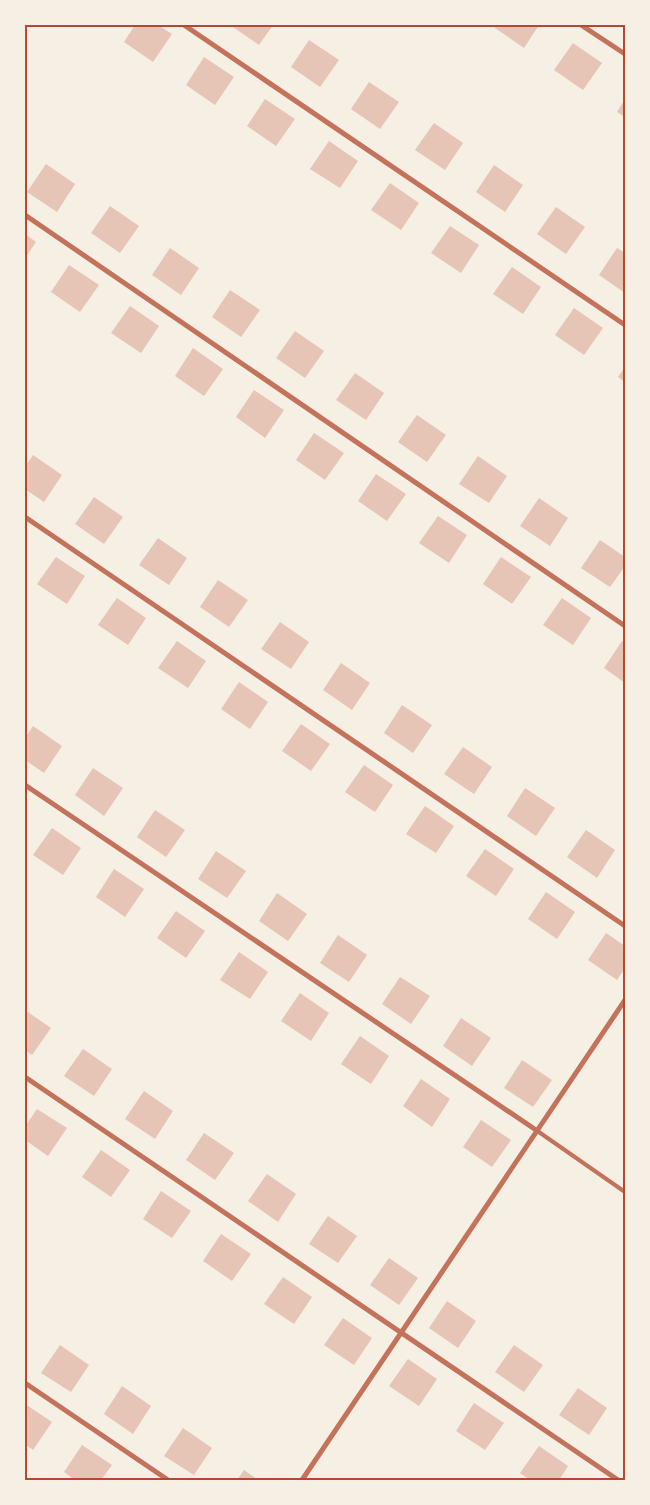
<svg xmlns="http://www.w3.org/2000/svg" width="650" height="1505" font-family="'Exo 2',sans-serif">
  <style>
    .building { fill: #e6c5b7 }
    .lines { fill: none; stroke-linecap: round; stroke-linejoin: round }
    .service { stroke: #c5725c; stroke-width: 4 }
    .minor { stroke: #c5725c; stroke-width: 5 }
    .neatline { fill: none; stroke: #b5482f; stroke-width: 2 }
  </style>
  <rect width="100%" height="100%" fill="#f6efe4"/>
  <g class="building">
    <path d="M135,25h23l14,9 -19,28 -29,-20z"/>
    <path d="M230,25h43l-14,20z"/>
    <path d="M496,25h43l-15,23 -29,-20z"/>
    <path d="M309,40l30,20 -19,27 -29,-20z"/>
    <path d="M573,43l29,20 -19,27 -29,-20z"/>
    <path d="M204,57l30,20 -19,28 -29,-20z"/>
    <path d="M369,82l30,20 -19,27 -29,-20z"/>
    <path d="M265,99l30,20 -19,27 -29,-20z"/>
    <path d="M625,99v18l-8,-5z"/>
    <path d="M434,123l29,20 -18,27 -30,-20z"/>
    <path d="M329,141l29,20 -18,27 -30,-19z"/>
    <path d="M46,164l29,20 -18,28 -30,-20z"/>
    <path d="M494,165l29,20 -18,27 -29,-20z"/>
    <path d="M390,183l29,20 -18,27 -30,-20z"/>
    <path d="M110,206l29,20 -19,27 -29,-20z"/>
    <path d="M556,207l29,20 -19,27 -29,-20z"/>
    <path d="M450,226l29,19 -18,28 -30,-20z"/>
    <path d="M25,234l11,8 -11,16z"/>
    <path d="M170,248l29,20 -18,27 -29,-20z"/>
    <path d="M617,248l8,5v40l-26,-18z"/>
    <path d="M69,265l30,20 -19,27 -29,-20z"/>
    <path d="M512,267l29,20 -18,27 -30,-20z"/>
    <path d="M230,290l30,20 -19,27 -29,-20z"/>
    <path d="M130,306l29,20 -18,27 -30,-20z"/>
    <path d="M574,308l29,20 -19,27 -29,-20z"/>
    <path d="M295,331l29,20 -19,27 -29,-20z"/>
    <path d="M193,348l30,21 -19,27 -29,-20z"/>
    <path d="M625,367v15l-7,-5z"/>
    <path d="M355,373l29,20 -18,27 -30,-20z"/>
    <path d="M254,390l30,20 -19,28 -29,-21z"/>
    <path d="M417,415l29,20 -19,27 -29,-20z"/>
    <path d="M314,433l30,20 -19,27 -29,-20z"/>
    <path d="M33,455l29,20 -18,27 -19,-13v-22z"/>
    <path d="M478,456l29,20 -18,27 -30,-19z"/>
    <path d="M376,474l30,20 -19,27 -29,-20z"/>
    <path d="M94,497l29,20 -19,27 -29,-20z"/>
    <path d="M539,498l29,20 -18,28 -30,-20z"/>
    <path d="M438,516l29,19 -18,28 -30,-20z"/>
    <path d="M158,538l29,20 -18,27 -30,-20z"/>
    <path d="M600,540l25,17v9l-15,21 -29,-19z"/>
    <path d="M56,557l29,19 -18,28 -30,-20z"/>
    <path d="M501,557l30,20 -19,27 -29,-20z"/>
    <path d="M218,580l30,20 -19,27 -29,-20z"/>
    <path d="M117,598l29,20 -18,27 -30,-20z"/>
    <path d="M562,598l29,20 -18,27 -30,-20z"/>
    <path d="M280,622l29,20 -18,27 -30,-20z"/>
    <path d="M177,641l29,20 -18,27 -30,-20z"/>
    <path d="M622,641l3,2v40l-21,-15z"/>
    <path d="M341,663l29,20 -18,27 -29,-20z"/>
    <path d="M239,682l29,20 -18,27 -29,-20z"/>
    <path d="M402,705l30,20 -19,28 -29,-20z"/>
    <path d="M301,724l29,20 -19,27 -29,-20z"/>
    <path d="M33,726l29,20 -18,27 -19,-13v-22z"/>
    <path d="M463,747l29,20 -18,27 -30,-20z"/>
    <path d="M364,765l29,20 -18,27 -30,-20z"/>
    <path d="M93,768l30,20 -19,28 -29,-21z"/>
    <path d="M525,788l30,20 -19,28 -29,-20z"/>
    <path d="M425,806l29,20 -18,27 -30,-19z"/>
    <path d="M155,810l30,20 -19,27 -29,-20z"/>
    <path d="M52,828l29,20 -18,27 -30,-20z"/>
    <path d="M586,830l29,20 -18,28 -30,-21z"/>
    <path d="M485,849l29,20 -18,27 -30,-20z"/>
    <path d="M216,851l30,20 -19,27 -29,-19z"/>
    <path d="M114,869l30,20 -19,28 -29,-20z"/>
    <path d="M546,892l29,20 -18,27 -29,-20z"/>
    <path d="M277,893l30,21 -19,27 -29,-20z"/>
    <path d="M176,911l29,20 -19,27 -29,-20z"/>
    <path d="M606,933l19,13v22l-8,12 -29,-20z"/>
    <path d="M338,935l29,20 -18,27 -29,-19z"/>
    <path d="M239,952l29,20 -18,27 -30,-19z"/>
    <path d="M400,977l30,19 -19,28 -29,-20z"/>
    <path d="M300,993l29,20 -18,28 -30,-20z"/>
    <path d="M25,1010l26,18 -19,27 -7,-5z"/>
    <path d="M461,1018l30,20 -19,28 -29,-20z"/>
    <path d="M360,1036l29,20 -18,28 -30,-20z"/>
    <path d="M83,1049l29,20 -18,27 -30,-20z"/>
    <path d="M522,1060l30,20 -19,27 -29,-19z"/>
    <path d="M421,1079l29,20 -18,28 -29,-21z"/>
    <path d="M144,1091l29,20 -18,28 -30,-20z"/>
    <path d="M37,1109l30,19 -19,28 -23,-16v-13z"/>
    <path d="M481,1120l30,20 -19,27 -29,-20z"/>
    <path d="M204,1133l30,20 -19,27 -29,-20z"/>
    <path d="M101,1150l29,20 -19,27 -29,-20z"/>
    <path d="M267,1174l29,20 -18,28 -30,-21z"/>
    <path d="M161,1191l30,20 -19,27 -29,-19z"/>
    <path d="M328,1216l29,20 -19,27 -29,-19z"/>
    <path d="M221,1234l30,20 -19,27 -29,-20z"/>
    <path d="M389,1258l29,20 -19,27 -29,-20z"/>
    <path d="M283,1277l29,20 -18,27 -30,-20z"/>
    <path d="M447,1301l29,20 -18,27 -29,-20z"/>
    <path d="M343,1318l29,20 -18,27 -30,-20z"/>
    <path d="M60,1345l29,20 -18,27 -30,-19z"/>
    <path d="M514,1345l29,20 -19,27 -29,-20z"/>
    <path d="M408,1359l29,20 -18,27 -30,-20z"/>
    <path d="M122,1386l29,20 -18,28 -29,-20z"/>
    <path d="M578,1388l29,20 -18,27 -30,-20z"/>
    <path d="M474,1403l30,20 -19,27 -29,-19z"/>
    <path d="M25,1404l27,18 -19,28 -8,-6z"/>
    <path d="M183,1428l29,20 -18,27 -30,-19z"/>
    <path d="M82,1445l30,20 -11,15h-26l-11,-8z"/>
    <path d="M539,1446l29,20 -9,14h-29l-10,-7z"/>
    <path d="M244,1470l14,10h-21z"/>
  </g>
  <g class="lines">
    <path class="service" d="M536,1130l89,62"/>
    <g class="minor">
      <path d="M184,25l441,300"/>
      <path d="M581,25l44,29"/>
      <path d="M25,215l600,411"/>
      <path d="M25,517l600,409"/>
      <path d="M25,785l511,345"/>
      <path d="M25,1077l593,403"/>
      <path d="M25,1383l143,97"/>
      <path d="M302,1480l323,-480"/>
    </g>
  </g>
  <rect width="650" height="1505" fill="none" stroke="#f6efe4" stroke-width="52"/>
  <rect x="26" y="26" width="598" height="1453" class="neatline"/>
</svg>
